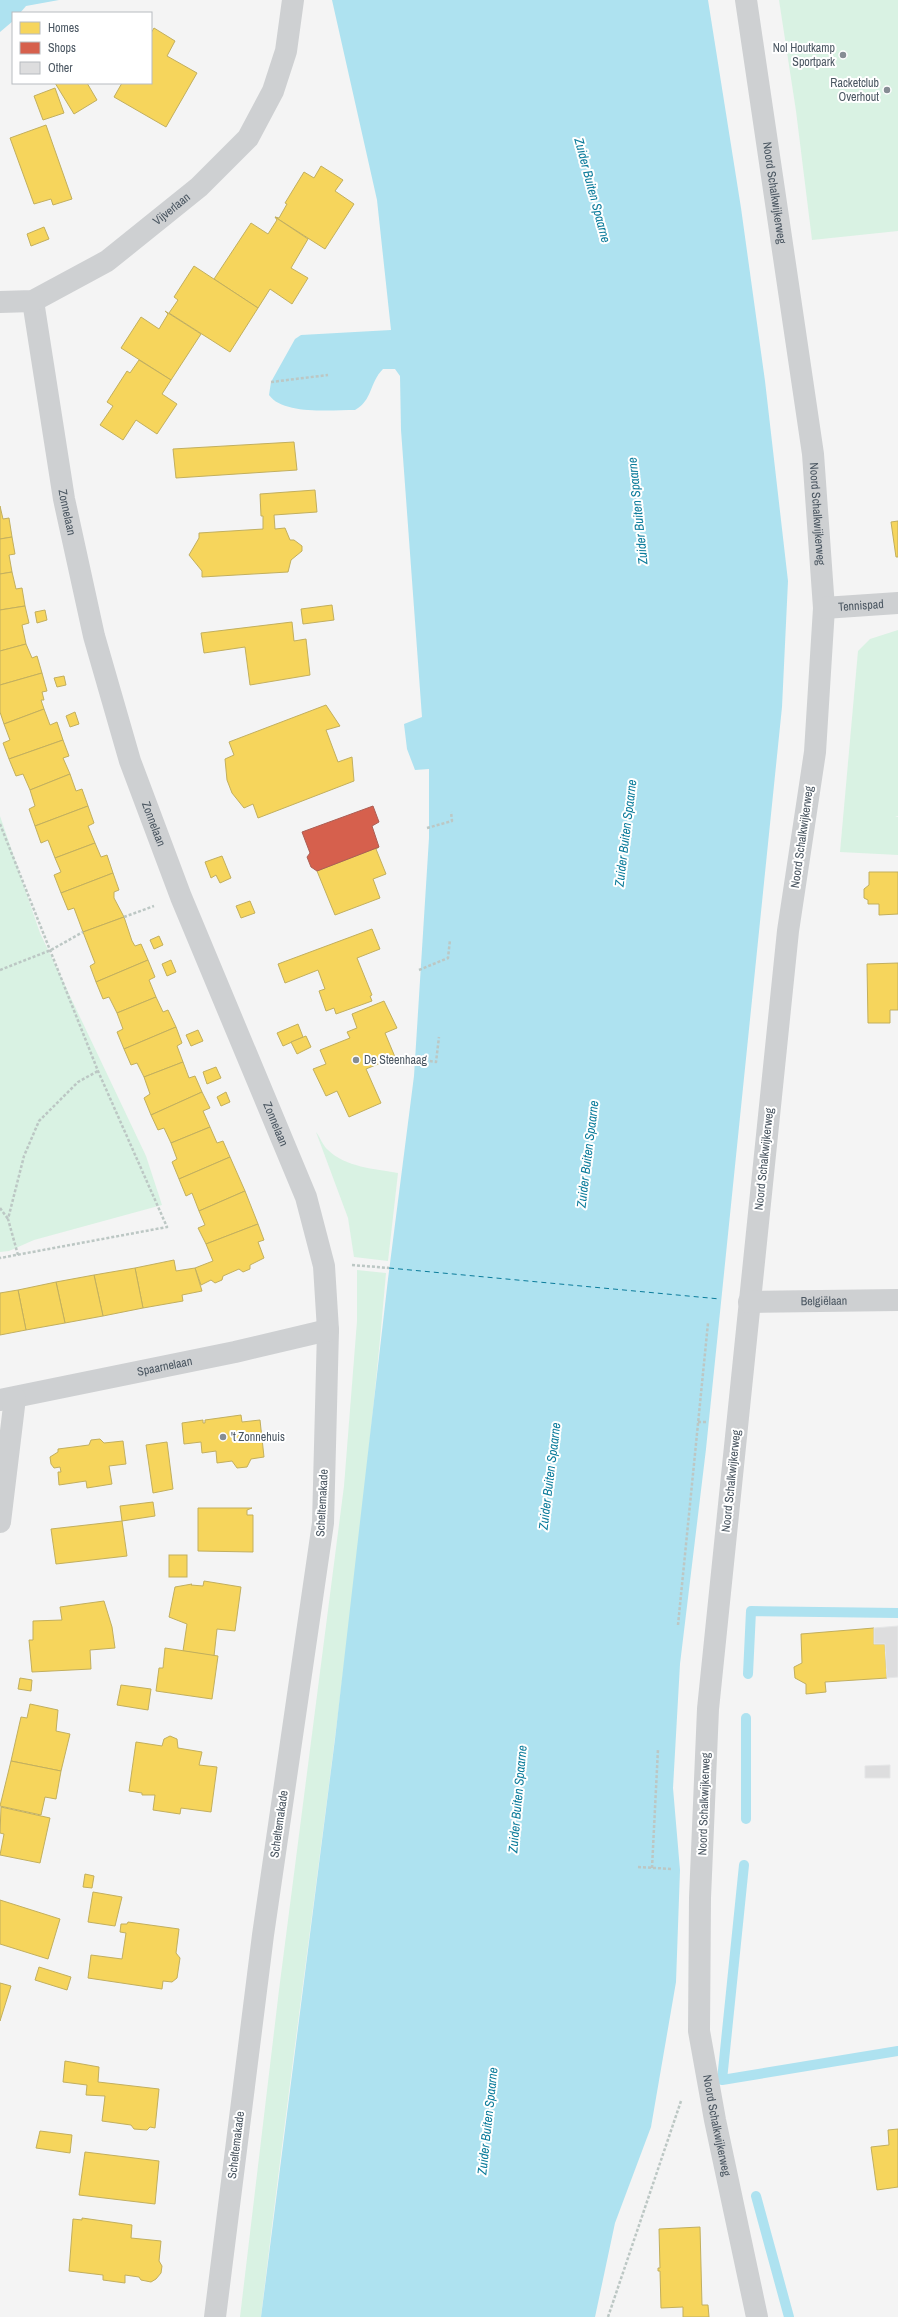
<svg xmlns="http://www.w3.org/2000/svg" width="898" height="2317" font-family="'Archivo Narrow',sans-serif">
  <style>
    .green { fill: #d9f2e3 }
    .water { fill: #aee2f0 }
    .homes { fill: #f6d55c; stroke: #c2af5e }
    .shops { fill: #d6604d; stroke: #ac5d53 }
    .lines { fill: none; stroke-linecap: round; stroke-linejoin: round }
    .stream { stroke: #aee2f0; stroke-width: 10 }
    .ferry { stroke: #0c7c9b; stroke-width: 1; stroke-dasharray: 5 4; stroke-linecap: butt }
    .building { fill: #ddddde; stroke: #e5e6e7 }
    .path { stroke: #bcc7c4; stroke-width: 2.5; stroke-dasharray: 3 2; stroke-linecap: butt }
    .minor { stroke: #ced0d2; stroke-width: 22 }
    .poi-dot { fill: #868d94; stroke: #fff; stroke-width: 1.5 }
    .labels { text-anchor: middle; stroke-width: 4; stroke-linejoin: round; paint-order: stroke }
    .poi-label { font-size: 12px; fill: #4a5661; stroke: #fff; text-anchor: end }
    .street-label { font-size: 12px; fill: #4a5661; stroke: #fff }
    .water-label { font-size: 13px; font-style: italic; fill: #0c7c9b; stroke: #fff }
  </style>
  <rect width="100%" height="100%" fill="#f4f4f4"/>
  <g class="green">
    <path d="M779,0h119v231l-86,9 -16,-129z"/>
    <path d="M898,630v186h-3l3,1v38l-58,-3 18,-201 12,-12z"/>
    <path d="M0,816l40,117 106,223 16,49 -128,35 -25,11 -9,1z"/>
    <path d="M316,1132c4,5 7,14 12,18 17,17 47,19 70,23l-10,88 -34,-4 -6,-39z"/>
    <path d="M357,1270l29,3c-30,349 -84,696 -125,1044h-21l39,-327 65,-504 13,-165z"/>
  </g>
  <g class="water">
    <path d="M0,0h59l-33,6 -6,7h-7v8l-13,11z"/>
    <path d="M332,0h376l33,208 24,173 23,200 -6,126 -76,742 -26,215 -7,124 7,82 -4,112 -25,145 -36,96 -20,94h-334l74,-578 53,-460 26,-203 15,-238v-69l-14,1 -8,-21 -3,-25 18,-7 -21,-287 -1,-54 -5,-7h-12c-14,14 -10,31 -28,41 -24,0 -72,5 -86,-15l2,-13 24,-43 6,-4 90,-5 -14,-130z"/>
  </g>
  <g class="homes">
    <path d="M154,28l21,13 -8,15 30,17 -31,54 -52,-30 8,-14h29v-50z"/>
    <path d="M55,83h32l10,17 -23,14z"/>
    <path d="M55,88l9,25 -21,7 -9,-24z"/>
    <path d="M46,125l26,74 -19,6 -2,-6 -17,5 -24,-66z"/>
    <path d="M321,166l22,14 -8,11 19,13 -29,45 -50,-32 4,1 8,-14 -2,-1 19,-31 10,6z"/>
    <path d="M275,217l33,22 -17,29 17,10 -16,26 -22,-15 -12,19 -44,-29 37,-56 17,11 9,-14z"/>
    <path d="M44,227l5,12 -18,7 -4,-12z"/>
    <path d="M194,266l64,42 -28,44 -61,-39 9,-13 -4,-3z"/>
    <path d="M165,311l36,23 -30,46 -50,-32 20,-31 18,12 9,-15z"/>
    <path d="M139,360l32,20 -9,14 15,10 -20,30 -21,-14 -13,20 -23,-15 13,-19 -6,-4 20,-31 3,2z"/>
    <path d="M294,442l3,28 -121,8 -3,-29z"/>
    <path d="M315,490l2,22 -43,3 1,14 10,-1 5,12h4l8,6v5l-11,9 -3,12 -86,5v-6l-13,-16 10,-17v-5l64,-4v-13h-2l-1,-22z"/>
    <path d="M0,506l3,13 6,-1 3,19 -12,2z"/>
    <path d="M898,521v36h-2l-5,-35z"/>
    <path d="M12,537l3,17 -6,1 3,17 -12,2v-35z"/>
    <path d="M12,572l4,17 6,-1 3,18 -25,4v-36z"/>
    <path d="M332,605l2,15 -31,4 -2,-15z"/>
    <path d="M25,606l4,17 -7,2 4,19 -26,7v-41z"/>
    <path d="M45,610l2,10 -10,3 -2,-11z"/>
    <path d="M292,622l2,19 12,-2 4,36 -60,10 -5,-38 -41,6 -3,-20z"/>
    <path d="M26,644l6,14 5,-2 5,17 -42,12v-34z"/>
    <path d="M42,673l5,18 -5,1 2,8h-3l3,9 -40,15 -4,-12v-27z"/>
    <path d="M64,676l2,9 -9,2 -3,-9z"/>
    <path d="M326,705l14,21 -14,4 12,32 14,-5 2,24 -96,37 -5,-14 -9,4 -12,-15 -5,-13 -2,-21 9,-4 -5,-13z"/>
    <path d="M44,709l6,16 7,-3 6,18 -54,19 -6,-16 7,-3 -6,-16z"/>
    <path d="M75,712l4,12 -9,3 -4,-11z"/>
    <path d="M63,740l6,16 -6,2 7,16 -40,16 -7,-16 -7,2 -7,-17z"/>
    <path d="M70,774l6,17 6,-2 6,17 -53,20 -6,-17 6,-3 -5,-16z"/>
    <path d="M88,806l6,17 -6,3 7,17 -40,15 -7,-18 -7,3 -6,-17z"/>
    <path d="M95,843l6,14 6,-2 6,18 -52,20 -7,-18 7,-3 -6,-14z"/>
    <path d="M379,847l-3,2 10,25 -13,5 7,19 -45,17 -18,-44z"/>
    <path d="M222,856l9,22 -11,5 -4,-8 -5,3 -6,-16z"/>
    <path d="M869,872h29v42l-19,1v-11h-11v-4l-4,-2v-9l5,-4z"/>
    <path d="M113,873l6,17 -5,2v6l10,19 -41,15 -9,-24 -6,2 -7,-17z"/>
    <path d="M250,901l5,12 -14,5 -5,-12z"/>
    <path d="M124,917l8,24 3,5 6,-2 7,16 -52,22 -6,-16 5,-3 -12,-31z"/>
    <path d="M372,929l8,20 -23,9 15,37 -2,1 2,5 -36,13 -2,-6 -8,3 -7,-20 6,-2 -7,-19 -33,13 -7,-19z"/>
    <path d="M159,936l4,9 -9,4 -4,-9z"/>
    <path d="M148,960l7,17 -6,3 7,17 -39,16 -8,-16 -6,2 -7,-17z"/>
    <path d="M171,960l5,12 -9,4 -5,-12z"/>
    <path d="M898,963v47h-8v13h-22l-1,-59z"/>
    <path d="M156,997l7,15 5,-2 8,17 -52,22 -7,-17 6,-3 -6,-16z"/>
    <path d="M384,1001l13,27 -12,5 10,24 -29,12 15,34 -32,14 -12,-26 -11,5 -13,-27 13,-5 -6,-14 30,-12 -3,-6 10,-4 -5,-14z"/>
    <path d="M298,1024l5,13 -20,9 -6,-13z"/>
    <path d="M176,1027l6,16 -5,3 6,16 -39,15 -7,-14 -6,2 -7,-16z"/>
    <path d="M198,1030l5,11 -12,5 -5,-11z"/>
    <path d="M306,1036l5,11 -14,7 -6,-12z"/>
    <path d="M183,1062l6,16 6,-2 7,16 -51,23 -7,-17 6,-4 -6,-17z"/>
    <path d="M216,1067l5,11 -14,6 -4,-12z"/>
    <path d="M202,1092l8,16 -7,3 7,16 -39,16 -7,-15 -6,2 -7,-15z"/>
    <path d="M226,1092l4,10 -9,4 -4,-9z"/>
    <path d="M210,1127l7,16 6,-2 7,16 -51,22 -7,-17 5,-3 -6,-16z"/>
    <path d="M230,1157l15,34 -46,20 -7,-18 -6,3 -7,-17z"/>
    <path d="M245,1191l13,33 -52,20 -8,-16 7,-3 -6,-14z"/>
    <path d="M258,1224l6,16 -6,2 6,16 -14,7v4l-7,3 -4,-3 -16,7 -1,4 -7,3 -4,-3 -10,5 -6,-17 18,-7 -7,-17z"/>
    <path d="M174,1260l2,11 19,-3 7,23 -20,4 1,6 -40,7 -8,-40z"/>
    <path d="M135,1268l8,40 -40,8 -9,-41z"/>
    <path d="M94,1275l9,41 -38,7 -9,-41z"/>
    <path d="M56,1282l9,41 -39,7 -8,-40z"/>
    <path d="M18,1290l8,40 -26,5v-42z"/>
    <path d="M241,1415l1,7 18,-2 4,37 -13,2 -4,8 -10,1 -5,-7 -15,2 -1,-12 -14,2 -1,-11 -17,2 -2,-21 21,-3v3h2v-3z"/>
    <path d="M100,1439l4,4 19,-2 3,23 -17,2 3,18 -25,4 -1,-7 -27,4 -1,-13h3l-1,-5 -6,1 -3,-4 -1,-7 8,-5v-3l31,-4 2,-5z"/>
    <path d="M167,1442l6,47 -20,4 -7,-48z"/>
    <path d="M153,1502l2,14 -33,5 -2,-15z"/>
    <path d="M198,1508h54l-5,2v5h6v37l-55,-1z"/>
    <path d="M122,1521l5,35 -71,8 -5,-35z"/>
    <rect x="169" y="1555" width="18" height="22"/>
    <path d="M204,1581l37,6 -6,44 -18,-2 -3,27 -31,-5 4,-27 -18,-7 6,-30 17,-3 -1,1 12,1z"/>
    <path d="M104,1601l8,26 3,21 -25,2 1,19 -59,3 -3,-32h4v-19l29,-1 -2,-13z"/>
    <path d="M874,1628v16h11l2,34 -62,4 1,10 -20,2v-10l-11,-6 -1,-11 8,-4 -1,-29z"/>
    <path d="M165,1648l53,8 -6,43 -56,-8 3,-23h4z"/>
    <path d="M20,1678l12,2 -1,11 -13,-2z"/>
    <path d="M121,1685l30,4 -3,21 -31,-5z"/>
    <path d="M30,1704l28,6 -2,21 14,3 -9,37 -50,-10 10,-44 6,1z"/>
    <path d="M170,1736l7,3 1,9 24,4 -3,13 18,2 -6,45 -30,-4 -1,6 -27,-4 2,-15h-13v-2l-13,-2 7,-49 26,4 2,-7z"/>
    <path d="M11,1761l50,10 -5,28 -11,-2 -4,18 -41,-9z"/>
    <path d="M1,1807l49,11 -10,45 -40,-8 4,-21 -4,-1z"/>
    <path d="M85,1874l9,2 -2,12 -9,-1z"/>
    <path d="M93,1892l29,5 -7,29 -27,-4z"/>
    <path d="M0,1900l60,19 -12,40 -48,-15z"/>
    <path d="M128,1922l51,7 -3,24 4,5 -3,20 -5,4 -9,-1 -1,8 -74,-11 3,-23 31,4 4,-26 -6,-1 1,-8h6z"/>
    <path d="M39,1967l32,10 -4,13 -32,-10z"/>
    <path d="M0,1983l11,3 -11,35z"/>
    <path d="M65,2061l34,6 -1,15 61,7 -4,39 -5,-1 -3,3 -13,-1 -3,-4 -29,-4 3,-25 -19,-1 1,-10 -24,-3z"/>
    <path d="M898,2129v58l-21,3 -6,-43 18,-2 -1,-15z"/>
    <path d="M40,2131l32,4 -2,18 -34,-5z"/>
    <path d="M85,2152l74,9 -4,43 -76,-9z"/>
    <path d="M82,2218l50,7 -1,13 30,3 -2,20 3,5 -1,7 -5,6 -5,3 -10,-2 -2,-3 -14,-2v8l-22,-3v-5l-34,-4 4,-52 9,1z"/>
    <path d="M700,2227l2,78h6l1,12h-26v-10l-22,1 -1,-37h-2v-3h2l-1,-39z"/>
  </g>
  <path class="shops" d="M373,806l6,16 -7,4 7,21 -62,24 -6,-4 -4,-10 3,-4 -8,-21z"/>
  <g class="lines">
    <g class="stream">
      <path d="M748,1674l3,-63 147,2"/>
      <path d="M746,1718v101"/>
      <path d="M744,1865l-22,215 176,-29"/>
      <path d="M756,2196l33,121"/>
    </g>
    <path class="ferry" d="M389,1268l331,31"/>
  </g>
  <g class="building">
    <path d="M898,1626v51l-11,1 -2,-34h-11v-16z"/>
    <path d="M890,1765v13h-25v-12z"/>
  </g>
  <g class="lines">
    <g class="path">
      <path d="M271,382l57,-7"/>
      <path d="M0,824l98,247 69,156 -167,31"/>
      <path d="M427,828l25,-7 -1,-9"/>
      <path d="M124,917l30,-11"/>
      <path d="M0,970l51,-20 32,-18"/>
      <path d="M419,970l29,-12 2,-18"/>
      <path d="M410,1058l26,4 3,-25"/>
      <path d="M0,1208l8,11"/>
      <path d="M18,1255l-10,-36 16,-63 15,-35 39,-39 20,-11"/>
      <path d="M352,1265l37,3"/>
      <path d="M698,1422h10"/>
      <path d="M678,1625l30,-302"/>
      <path d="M638,1867l34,2"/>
      <path d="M652,1868l6,-119"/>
      <path d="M608,2317l73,-216"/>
    </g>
    <g class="minor">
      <path id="s1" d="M746,0l67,454 11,154 -9,144 -27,179 -80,778 -8,189 -1,133 16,89 42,197"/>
      <path id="s2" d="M33,301l31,198 30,137 36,125 51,136 125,300 18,69 4,64 -5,193 -60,412 -48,382"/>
      <path id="s3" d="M0,302l33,-1 74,-40 92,-74 49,-49 25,-47 13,-40 7,-51"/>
      <path id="s4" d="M824,608l74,-5"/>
      <path id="s5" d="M749,1302l149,-2"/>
      <path id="s6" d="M0,1400l235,-48 93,-22"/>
      <path d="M0,1522l15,-124"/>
    </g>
  </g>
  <g class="poi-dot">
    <circle cx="843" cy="55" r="4"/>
    <circle cx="887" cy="90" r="4"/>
    <circle cx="356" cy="1060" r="4"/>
    <circle cx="223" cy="1437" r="4"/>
  </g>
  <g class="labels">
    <g class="poi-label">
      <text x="835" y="52">Nol Houtkamp<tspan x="835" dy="14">Sportpark</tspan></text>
      <text x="879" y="87">Racketclub<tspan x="879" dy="14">Overhout</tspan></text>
      <text x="364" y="1064" text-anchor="start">De Steenhaag</text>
      <text x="231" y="1441" text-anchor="start">'t Zonnehuis</text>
    </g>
    <g class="street-label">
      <text dy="4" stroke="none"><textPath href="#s1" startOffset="195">Noord Schalkwijkerweg</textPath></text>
      <text dy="4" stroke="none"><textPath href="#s3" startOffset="200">Vijverlaan</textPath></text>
      <text dy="4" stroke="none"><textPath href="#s2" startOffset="214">Zonnelaan</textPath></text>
      <text dy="4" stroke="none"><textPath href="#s1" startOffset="519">Noord Schalkwijkerweg</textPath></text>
      <text dy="4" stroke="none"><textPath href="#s4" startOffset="37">Tennispad</textPath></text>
      <text dy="4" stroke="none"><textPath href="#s2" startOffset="538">Zonnelaan</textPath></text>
      <text transform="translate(802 837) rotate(-82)" y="4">Noord Schalkwijkerweg</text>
      <text dy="4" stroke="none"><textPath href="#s2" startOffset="862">Zonnelaan</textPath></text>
      <text transform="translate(764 1159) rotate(-84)" y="4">Noord Schalkwijkerweg</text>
      <text dy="4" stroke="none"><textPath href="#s5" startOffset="75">Belgiëlaan</textPath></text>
      <text dy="4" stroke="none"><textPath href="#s6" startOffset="168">Spaarnelaan</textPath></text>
      <text transform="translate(731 1481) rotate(-84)" y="4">Noord Schalkwijkerweg</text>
      <text transform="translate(322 1503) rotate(-87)" y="4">Scheltemakade</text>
      <text transform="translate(704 1804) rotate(-88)" y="4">Noord Schalkwijkerweg</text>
      <text transform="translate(279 1824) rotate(-82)" y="4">Scheltemakade</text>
      <text dy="4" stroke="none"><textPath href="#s1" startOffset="2139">Noord Schalkwijkerweg</textPath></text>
      <text transform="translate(236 2145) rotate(-83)" y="4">Scheltemakade</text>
    </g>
    <g class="water-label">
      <text transform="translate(593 190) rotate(75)" y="5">Zuider Buiten Spaarne</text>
      <text transform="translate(637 511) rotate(-96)" y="5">Zuider Buiten Spaarne</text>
      <text transform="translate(625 833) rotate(-83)" y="5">Zuider Buiten Spaarne</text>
      <text transform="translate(587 1154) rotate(-83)" y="5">Zuider Buiten Spaarne</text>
      <text transform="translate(549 1476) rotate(-83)" y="5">Zuider Buiten Spaarne</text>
      <text transform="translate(517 1799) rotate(-85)" y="5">Zuider Buiten Spaarne</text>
      <text transform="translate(487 2121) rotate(-84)" y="5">Zuider Buiten Spaarne</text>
    </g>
  </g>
  <rect x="12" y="12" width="140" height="72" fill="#ffffff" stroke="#b7bbc0"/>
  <rect x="20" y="22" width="20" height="12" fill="#f6d55c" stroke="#b7bbc0"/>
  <text x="48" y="32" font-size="12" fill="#4a5661">Homes</text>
  <rect x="20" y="42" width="20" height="12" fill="#d6604d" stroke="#b7bbc0"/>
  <text x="48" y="52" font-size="12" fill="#4a5661">Shops</text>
  <rect x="20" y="62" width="20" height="12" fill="#ddddde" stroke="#b7bbc0"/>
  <text x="48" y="72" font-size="12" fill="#4a5661">Other</text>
</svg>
